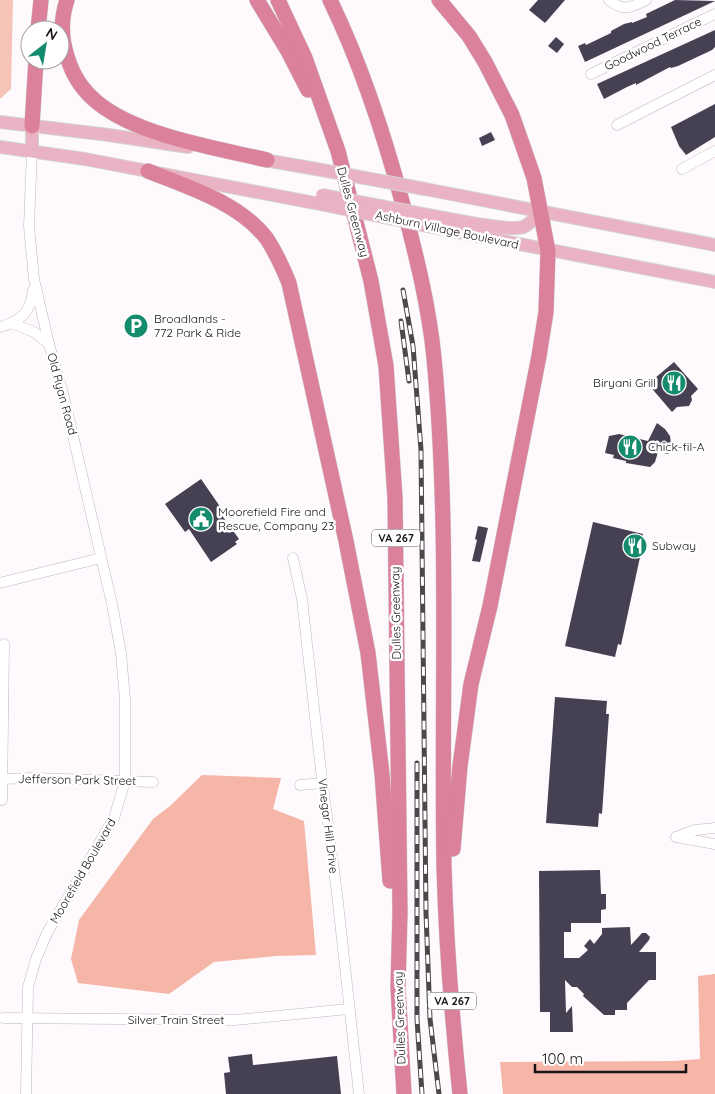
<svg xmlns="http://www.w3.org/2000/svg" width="715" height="1094" font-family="Quicksand,sans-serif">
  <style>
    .green { fill: #f6c3b7 }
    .forest { fill: #f6b6a7 }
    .building { fill: #464053 }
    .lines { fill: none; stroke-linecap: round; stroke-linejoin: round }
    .minor-casing { stroke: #c5b2c3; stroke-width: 11 }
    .major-casing { stroke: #d5d4d5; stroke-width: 14 }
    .highway-casing { stroke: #d5d4d5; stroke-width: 16 }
    .minor { stroke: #fff; stroke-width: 10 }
    .major { stroke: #e9b3c3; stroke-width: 12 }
    .highway { stroke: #db819b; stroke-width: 15 }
    .rail-casing { stroke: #4d474c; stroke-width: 5 }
    .rail { stroke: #fff; stroke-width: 3; stroke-dasharray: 9; stroke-linecap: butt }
    .major-bridge-casing { stroke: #d5d4d5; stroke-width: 14; stroke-linecap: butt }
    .major-bridge { stroke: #e9b3c3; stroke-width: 12 }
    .labels { text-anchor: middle; stroke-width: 5; stroke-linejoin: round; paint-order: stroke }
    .shield { fill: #fff; stroke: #5d595d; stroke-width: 1 }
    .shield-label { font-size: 11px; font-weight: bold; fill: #181217 }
    .street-label { font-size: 12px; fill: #181217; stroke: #fff }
    .poi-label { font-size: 12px; fill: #181217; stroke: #fff; text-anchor: start }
  </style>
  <rect width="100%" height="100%" fill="#fdf9fc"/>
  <path class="green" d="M0,0h13l-2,89 -11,10z"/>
  <g class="forest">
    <path d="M202,775l79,3 -8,31 31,12 12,134 -40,1 -62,6 -45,32 -91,-11 -7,-24 8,-39 74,-101 17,-13z"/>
    <path d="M715,974v120h-212l-3,-32 175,-1 25,-2 -2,-83z"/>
  </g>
  <g class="building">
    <path d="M538,0h27l-20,23 -16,-13z"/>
    <path d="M675,0l40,1 -130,61 -7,-16 7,-3 1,2 25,-12v-2l13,-7 8,-2v1l15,-6 -1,-3z"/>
    <path d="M715,30v17l-3,3 -34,16 -7,2 -1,-1 -34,18v-2l-9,4 -23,12 -7,-15z"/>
    <path d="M556,37l8,7 -7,9 -9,-7z"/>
    <path d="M715,104v33l-29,18 -7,-9 -8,-19z"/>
    <path d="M491,132l4,8 -13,6 -3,-8z"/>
    <path d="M674,362l24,27 -7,7 1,4 -3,6 -12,1 -5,5 -24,-28z"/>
    <path d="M657,423l8,6 5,7 1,8 -2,10 -11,-2 -3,10 -5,5 -24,-4v-2l-13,-3 1,-3 -9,-2 4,-17 10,-2 29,7z"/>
    <path d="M201,479l20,29 -3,2 21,29 -4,3 2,2 -26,18 -22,-33 -4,3 -20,-28z"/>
    <path d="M593,522l50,12 -3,13 2,1 -21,97 -3,-1 -3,13 -50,-11z"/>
    <path d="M478,526l10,2 -8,34 -8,-1 5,-21 -2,-1z"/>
    <path d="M555,697l52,4 -1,13h3l-7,100 -3,-1 -1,14 -52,-4z"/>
    <path d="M600,870l1,24h5v15l-5,1v13h-30v9h-7v26h15l9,-8 -4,-4 6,-7 4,5 8,-10v-6l28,-1 1,18 11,-12h4l4,4 -1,3 -10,12h17v28h-7l-22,23v7h-12v5h-11l-21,-19 1,-2 -7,-7h-5l-7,-7 1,33 6,-7 1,26h-23v-20h-10l-1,-141z"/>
    <path d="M252,1054l1,11 84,-9 4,38h-115l-2,-21 6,-1 -2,-15z"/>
  </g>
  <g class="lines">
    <defs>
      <g id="minor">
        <path d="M609,0c15,12 21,8 37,0"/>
        <path d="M591,74l124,-60"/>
        <path d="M617,125l98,-50"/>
        <path d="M682,169l33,-18"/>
        <path d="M11,323l23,9 15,12"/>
        <path d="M0,327c21,-6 31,-15 33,-37"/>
        <path d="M293,558l9,41 19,172 16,123 22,200"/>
        <path d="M0,583l101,-25"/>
        <path d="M0,779l34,-1 119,4"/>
        <path d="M300,785l22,-2"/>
        <path d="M2,800l2,-156"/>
        <path d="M676,837l19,-7 20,-2"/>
        <path d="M676,837l39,7"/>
        <path d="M3,1018l232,2 114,-11"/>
        <path d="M26,1094l2,-107 8,-28 11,-26 67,-115 11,-37v-82l-4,-46 -9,-49 -48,-207 -15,-53 -15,-65 -5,-53 3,-75"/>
      </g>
      <g id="major">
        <path d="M0,122l109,13 79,12"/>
        <path d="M0,147l85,12 240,46"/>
        <path d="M32,151v-25"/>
        <path d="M259,159l57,10"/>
        <path d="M425,189l290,56"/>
        <path d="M433,216c19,3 75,16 90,11 7,-3 13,-10 17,-16"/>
        <path d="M437,228l278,54"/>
      </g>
      <g id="highway">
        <path d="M67,0c-6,18 -6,38 0,56 5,18 16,35 31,47 41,33 118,45 169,57"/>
        <path d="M257,0l31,51 20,39"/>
        <path d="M278,0l27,58 33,93 33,130 15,85 9,132 5,414 -2,75 6,107"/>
        <path d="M330,0c32,66 54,134 73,205 13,50 26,101 31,153 16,169 7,338 10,508 2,76 8,152 16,228"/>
        <path d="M439,0l30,36 16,26 27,53 22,63 14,73 -2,61 -7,44 -49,250 -19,78 -11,82 -7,83"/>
        <path d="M38,30l3,-30"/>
        <path d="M32,126l4,-66"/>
        <path d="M148,171c40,16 92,32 119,68 9,14 16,29 22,44l57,258 22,112 14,121 8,107"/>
      </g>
    </defs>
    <use href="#minor" class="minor-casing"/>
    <use href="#major" class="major-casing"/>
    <use href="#highway" class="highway-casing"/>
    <use href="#minor" class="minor"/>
    <use href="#major" class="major"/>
    <use href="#highway" class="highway"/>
    <defs>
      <g id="rail">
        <path d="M403,290l10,56 8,104 5,463 4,106 9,75"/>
        <path d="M401,321l8,60"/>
        <path d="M417,763v256l5,75"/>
      </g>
    </defs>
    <use href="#rail" class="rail-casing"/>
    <use href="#rail" class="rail"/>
    <defs>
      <g id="major-bridge">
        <path d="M316,169l109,20"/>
        <path d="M322,195l111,21"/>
        <path d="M325,205l112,23"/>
      </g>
    </defs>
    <use href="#major-bridge" class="major-bridge-casing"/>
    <use href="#major-bridge" class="major-bridge"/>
  </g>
  <defs>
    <symbol id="parking-disc" viewBox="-11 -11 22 22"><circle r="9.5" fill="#148b6d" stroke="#fff"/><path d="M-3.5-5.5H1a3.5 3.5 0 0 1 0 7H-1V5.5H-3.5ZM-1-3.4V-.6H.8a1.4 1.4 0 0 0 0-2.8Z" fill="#fff"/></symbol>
    <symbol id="restaurant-disc" viewBox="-11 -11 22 22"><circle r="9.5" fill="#148b6d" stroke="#fff"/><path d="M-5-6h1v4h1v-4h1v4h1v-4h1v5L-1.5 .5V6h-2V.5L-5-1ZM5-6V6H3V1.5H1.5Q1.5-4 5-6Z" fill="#fff"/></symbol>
    <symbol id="civic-disc" viewBox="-11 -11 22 22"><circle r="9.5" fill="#148b6d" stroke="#fff"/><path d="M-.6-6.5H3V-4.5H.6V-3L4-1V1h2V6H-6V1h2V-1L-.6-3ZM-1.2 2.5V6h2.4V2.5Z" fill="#fff"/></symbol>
  </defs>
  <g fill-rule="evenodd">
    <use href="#parking-disc" x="122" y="312" width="28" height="28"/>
    <use href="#restaurant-disc" x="660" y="369" width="28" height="28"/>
    <use href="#restaurant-disc" x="616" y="433" width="28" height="28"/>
    <use href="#civic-disc" x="187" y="505" width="28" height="28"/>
    <use href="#restaurant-disc" x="621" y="532" width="28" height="28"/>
  </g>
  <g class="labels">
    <g class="shield">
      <rect x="372" y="529.5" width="48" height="17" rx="4"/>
      <rect x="428" y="992.5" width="48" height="17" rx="4"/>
    </g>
    <g class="shield-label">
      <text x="396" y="542">VA 267</text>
      <text x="452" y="1005">VA 267</text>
    </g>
    <g class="street-label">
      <text transform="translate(653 44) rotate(-26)" y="4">Goodwood Terrace</text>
      <text transform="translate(353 212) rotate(75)" y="4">Dulles Greenway</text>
      <text transform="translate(447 230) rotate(12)" y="4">Ashburn Village Boulevard</text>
      <text transform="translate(62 394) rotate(75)" y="4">Old Ryan Road</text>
      <text transform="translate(396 613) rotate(-91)" y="4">Dulles Greenway</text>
      <text transform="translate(77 780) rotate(1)" y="4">Jefferson Park Street</text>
      <text transform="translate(328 826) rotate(83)" y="4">Vinegar Hill Drive</text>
      <text transform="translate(83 871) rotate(-60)" y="4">Moorefield Boulevard</text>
      <text transform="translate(400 1018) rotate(-92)" y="4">Dulles Greenway</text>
      <text x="176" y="1024">Silver Train Street</text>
    </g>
    <g class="poi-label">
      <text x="154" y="323">Broadlands -<tspan x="154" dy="14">772 Park &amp; Ride</tspan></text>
      <text x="656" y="387" text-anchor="end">Biryani Grill</text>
      <text x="648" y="451">Chick-fil-A</text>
      <text x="218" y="516">Moorefield Fire and<tspan x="218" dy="14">Rescue, Company 23</tspan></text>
      <text x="652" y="550">Subway</text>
    </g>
  </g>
  <g transform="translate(45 45) rotate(31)"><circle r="24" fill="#ffffff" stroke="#a3a0a2"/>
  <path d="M0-4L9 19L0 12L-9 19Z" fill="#148b6d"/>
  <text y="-8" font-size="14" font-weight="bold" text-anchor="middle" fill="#181217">N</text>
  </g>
  <path d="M535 1064v8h151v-8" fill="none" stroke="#181217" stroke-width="2.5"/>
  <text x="542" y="1064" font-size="15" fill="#181217" stroke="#ffffff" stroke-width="4" paint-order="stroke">100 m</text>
</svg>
